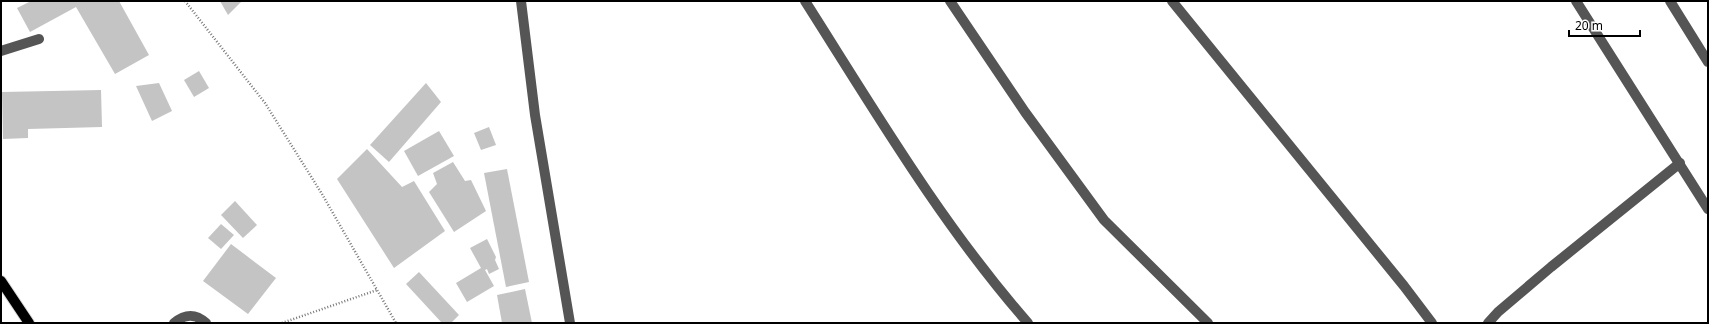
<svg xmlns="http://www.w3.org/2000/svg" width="1709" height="324" font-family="'Noto Sans',sans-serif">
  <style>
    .building { fill: #c4c4c4 }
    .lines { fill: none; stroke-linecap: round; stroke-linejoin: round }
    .major-casing { stroke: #dbdbdb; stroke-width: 12 }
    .path { stroke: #777; stroke-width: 2.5; stroke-dasharray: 1 2; stroke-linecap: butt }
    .minor { stroke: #555; stroke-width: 10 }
    .major { stroke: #000; stroke-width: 10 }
  </style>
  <rect width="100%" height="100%" fill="#fff"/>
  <g class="building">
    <path d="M31,1h88l30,54 -34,19 -39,-67 -46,25 -13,-24z"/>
    <path d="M220,1h22l-14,14z"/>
    <path d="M199,71l10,17 -15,9 -10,-17z"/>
    <path d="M159,83l13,28 -20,10 -16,-35z"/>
    <path d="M426,83l15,19 -52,60 -19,-17z"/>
    <path d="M101,90l1,37 -74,2v9l-25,1 -1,-47z"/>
    <path d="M489,127l7,18 -15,5 -7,-17z"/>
    <path d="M439,131l15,25 -36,20 -14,-25z"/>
    <path d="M367,149l35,38 12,-6 31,50 -51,37 -57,-89z"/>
    <path d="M453,162l12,19 6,-1 15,31 -32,21 -25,-40 8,-8 -4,-11z"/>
    <path d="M507,169l22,113 -23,5 -22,-114z"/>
    <path d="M235,201l22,24 -14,13 -22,-23z"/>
    <path d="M221,224l13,11 -13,14 -13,-11z"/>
    <path d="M487,239l9,18 -1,3 4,9 -10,5 -2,-5 -2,1 9,16 -27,16 -11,-19 25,-15 -11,-20z"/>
    <path d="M231,244l45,34 -28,36 -45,-33z"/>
    <path d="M419,272l40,43 -8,8h-9l-36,-39z"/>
    <path d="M525,289l7,34h-30l-5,-28z"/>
  </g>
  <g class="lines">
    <defs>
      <path id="major" d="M1,281l28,42"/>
    </defs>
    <use href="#major" class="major-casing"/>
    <g class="path">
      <path d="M185,1l80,102 57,91 74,129"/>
      <path d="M282,323l95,-33"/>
    </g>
    <g class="minor">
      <path d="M521,1l14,114 35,208"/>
      <path d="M805,1c70,110 137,224 223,322"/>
      <path d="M950,1l75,111 79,108 104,103"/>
      <path d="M1172,1l232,285 28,37"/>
      <path d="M1576,1l132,208"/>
      <path d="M1670,1l38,61"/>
      <path d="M1,51l38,-12"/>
      <path d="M174,323c11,-9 21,-10 32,0"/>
      <path d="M1488,323l10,-11 53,-45 129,-104"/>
    </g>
    <use href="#major" class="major"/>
  </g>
  <rect width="1709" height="324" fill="none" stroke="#000000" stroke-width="4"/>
  <path d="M1569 30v6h71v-6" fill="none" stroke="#000000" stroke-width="2"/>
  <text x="1575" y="30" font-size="12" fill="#000000" stroke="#ffffff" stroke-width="3" paint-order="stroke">20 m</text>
</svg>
